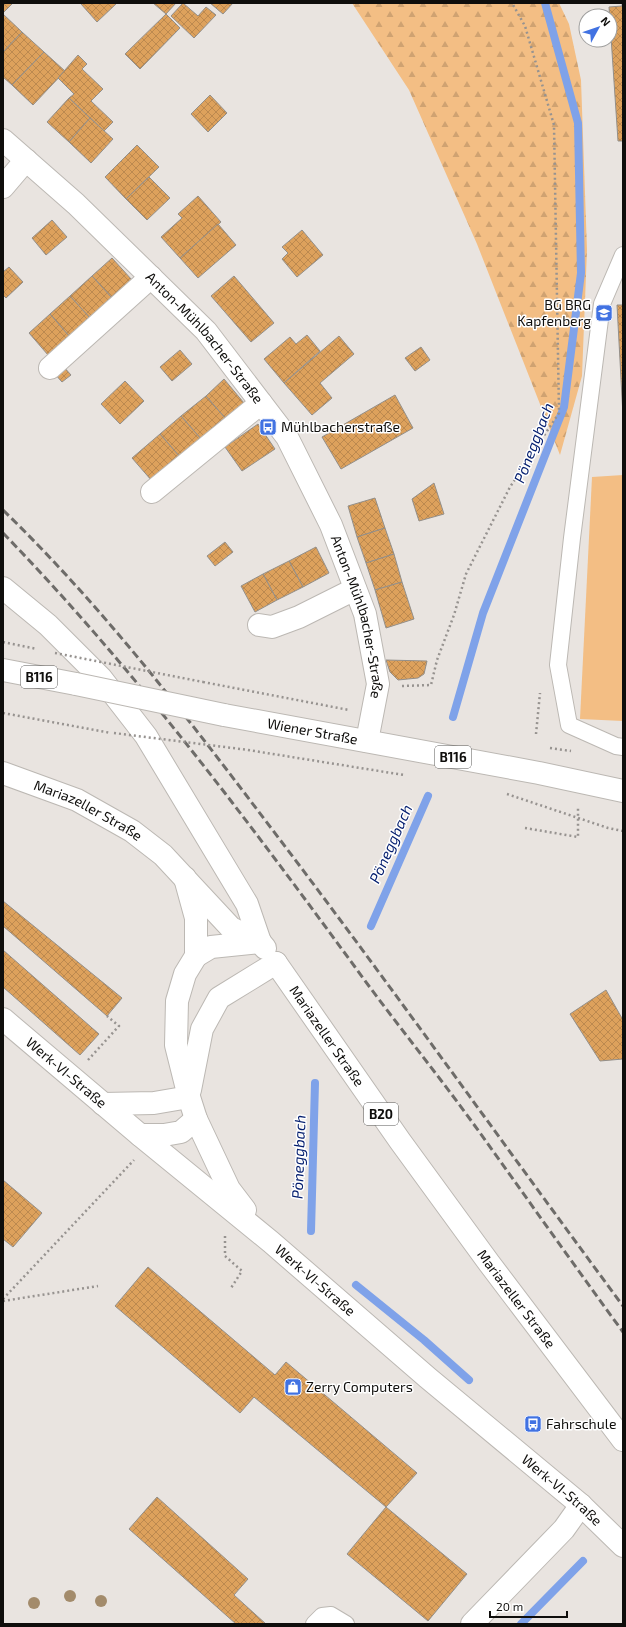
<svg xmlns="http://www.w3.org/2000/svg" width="626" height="1627" font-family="'Exo 2',sans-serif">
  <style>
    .forest { fill: url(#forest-firs) }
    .pitch { fill: #f3be84 }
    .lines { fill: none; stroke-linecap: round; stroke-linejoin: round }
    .stream { stroke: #7fa2e9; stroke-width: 8 }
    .building { fill: url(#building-cross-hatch); stroke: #938f8a }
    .service-casing { stroke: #bcb8b3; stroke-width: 18 }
    .minor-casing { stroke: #bcb8b3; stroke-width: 24 }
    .secondary-casing { stroke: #bcb8b3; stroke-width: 24 }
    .primary-casing { stroke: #bcb8b3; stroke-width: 24 }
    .trunk-casing { stroke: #bcb8b3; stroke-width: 24 }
    .path { stroke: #979390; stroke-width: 2.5; stroke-dasharray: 2 3; stroke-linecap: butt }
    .service { stroke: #fff; stroke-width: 16 }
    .minor { stroke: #fff; stroke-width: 22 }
    .secondary { stroke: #fff; stroke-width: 22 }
    .primary { stroke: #fff; stroke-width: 22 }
    .trunk { stroke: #fff; stroke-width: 22 }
    .rail { stroke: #6e6c69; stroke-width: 3; stroke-dasharray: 8 4; stroke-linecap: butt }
    .primary-bridge-casing { stroke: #bcb8b3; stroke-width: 24; stroke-linecap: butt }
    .path-bridge { stroke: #979390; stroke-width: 2.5; stroke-dasharray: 2 3; stroke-linecap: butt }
    .primary-bridge { stroke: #fff; stroke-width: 22 }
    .tree { fill: #a38b6b }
    .labels { text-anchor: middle; stroke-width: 3; stroke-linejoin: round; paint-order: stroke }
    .shield { fill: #fff; stroke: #575655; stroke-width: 1 }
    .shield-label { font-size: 13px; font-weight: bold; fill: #0f0e0c }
    .poi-label { font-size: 14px; fill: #0f0e0c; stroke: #fff; text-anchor: start }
    .street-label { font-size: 14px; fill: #0f0e0c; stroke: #fff }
    .water-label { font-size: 15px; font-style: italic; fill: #031d6e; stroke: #fff }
  </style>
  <defs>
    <pattern id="forest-firs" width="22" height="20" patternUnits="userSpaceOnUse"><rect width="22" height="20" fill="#f3be84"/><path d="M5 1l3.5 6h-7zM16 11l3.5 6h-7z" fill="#cfa271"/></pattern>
    <pattern id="building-cross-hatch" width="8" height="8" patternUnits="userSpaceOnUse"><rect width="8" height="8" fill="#dda15c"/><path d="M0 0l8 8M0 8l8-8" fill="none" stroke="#bc894f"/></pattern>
  </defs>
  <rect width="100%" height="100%" fill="#e9e4e0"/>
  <path class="forest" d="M352,3h207l10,21 12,56 6,170 -5,126 -22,79 -83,-211 -68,-154z"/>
  <path class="pitch" d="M623,475v246l-43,-2 12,-242z"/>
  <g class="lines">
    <g class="stream">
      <path d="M453,717l30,-104 81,-206 17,-134 -3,-150 -33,-120"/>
      <path d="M371,926l57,-130"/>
      <path d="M311,1231l4,-148"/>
      <path d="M356,1285l68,55 45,40"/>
      <path d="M521,1624l62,-63"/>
    </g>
  </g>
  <g class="building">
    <path d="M3,3h10l-10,10z"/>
    <path d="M82,3h35l-20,19 -16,-18z"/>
    <path d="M153,3h23l-10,11z"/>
    <path d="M183,3l15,13 8,-9 10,8 -22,23 -23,-22z"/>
    <path d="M210,3h23l-10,11z"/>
    <path d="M622,3h1v138h-5l-9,-134 13,-1z"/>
    <path d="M3,14l19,18 -19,20z"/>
    <path d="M166,14l14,14 -40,41 -15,-15z"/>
    <path d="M22,32l22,20 -32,33 -9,-8v-25z"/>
    <path d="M44,52l21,19 -32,34 -21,-20z"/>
    <path d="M78,55l9,9 -5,5 21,20 -12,12 22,21 -9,9 -35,-33 5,-4 -16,-16z"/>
    <path d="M210,95l17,18 -19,19 -17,-18z"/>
    <path d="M69,98l21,20 -21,24 -22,-20z"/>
    <path d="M90,118l23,21 -22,24 -22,-21z"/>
    <path d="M137,145l22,22 -33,32 -21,-22z"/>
    <path d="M149,177l21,21 -23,22 -21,-21z"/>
    <path d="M198,196l23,26 -41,36 -19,-21 21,-19 -4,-4z"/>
    <path d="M52,220l15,17 -21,18 -14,-17z"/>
    <path d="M218,224l18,21 -38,33 -18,-20z"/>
    <path d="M302,230l21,25 -26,22 -15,-18 6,-6 -6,-6z"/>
    <path d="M112,258l20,22 -20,18 -20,-22z"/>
    <path d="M9,267l14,15 -17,16 -3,-3v-23z"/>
    <path d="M92,276l20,22 -22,20 -20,-22z"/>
    <path d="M234,276l40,47 -23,19 -40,-46z"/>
    <path d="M70,296l20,22 -21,18 -19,-22z"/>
    <path d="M617,305h6v111z"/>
    <path d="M50,314l19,22 -21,19 -19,-22z"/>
    <path d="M307,335l13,16 -36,32 -20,-24 26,-22 6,7z"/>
    <path d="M339,336l15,18 -34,29 12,15 -20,17 -28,-32z"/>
    <path d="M421,347l9,13 -15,11 -10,-13z"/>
    <path d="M180,350l12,14 -20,17 -12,-14z"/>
    <path d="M63,366l8,9 -9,7 -8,-9z"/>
    <path d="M224,379l20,24 -19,15 -19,-22z"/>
    <path d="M125,381l19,20 -24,23 -19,-20z"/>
    <path d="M395,395l18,33 -72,41 -19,-32z"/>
    <path d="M206,396l19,22 -24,21 -20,-23z"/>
    <path d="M181,416l20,23 -21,18 -20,-23z"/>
    <path d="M258,424l17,25 -33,22 -17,-24z"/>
    <path d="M160,434l20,23 -28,24 -20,-23z"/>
    <path d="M434,483l10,31 -25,7 -7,-22z"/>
    <path d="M375,498l10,30 -28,9 -9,-31z"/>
    <path d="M385,528l9,26 -28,9 -9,-26z"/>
    <path d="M225,542l8,10 -18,14 -8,-10z"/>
    <path d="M316,547l13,26 -26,14 -14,-26z"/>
    <path d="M394,554l8,28 -27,8 -9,-27z"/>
    <path d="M289,561l14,26 -26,13 -14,-26z"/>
    <path d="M263,574l14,26 -22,12 -14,-26z"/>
    <path d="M402,582l12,37 -28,9 -11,-38z"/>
    <path d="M386,660l41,1 -3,13 -6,4 -20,2 -8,-8z"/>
    <path d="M3,901l119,97 -15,18 -104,-90z"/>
    <path d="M3,950l96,84 -19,21 -77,-68z"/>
    <path d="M606,990l17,30v39l-23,2 -30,-47z"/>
    <path d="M3,1180l39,33 -29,34 -10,-8z"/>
    <path d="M148,1267l127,108 11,-13 131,111 -31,34 -132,-110 -14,16 -125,-107z"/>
    <path d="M157,1497l91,82 -14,16 32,29h-30l-107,-95z"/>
    <path d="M386,1507l81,67 -39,47 -81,-67z"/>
  </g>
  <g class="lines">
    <defs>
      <g id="service">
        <path d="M623,255l-21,49 -30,234 -14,127 11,60 47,21 7,1"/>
        <path d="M314,1624l8,-8 9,-1 15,9"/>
      </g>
      <g id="minor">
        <path id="s1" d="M3,140l73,64 130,127 81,106 44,88 34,89 13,70 -11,57"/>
        <path d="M3,187l23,-27"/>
        <path d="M50,368l101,-91"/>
        <path d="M152,492l109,-89"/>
        <path d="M259,625l13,2 27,-10 56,-28"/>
        <path d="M472,1624l92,-95 17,-24"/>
      </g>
      <g id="secondary">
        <path d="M185,878l11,40v38l-11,18 -8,27 -1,44 13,52 7,22 33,70 16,21"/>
        <path d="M196,956l15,-9 49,-5"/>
        <path id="s2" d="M3,1019l137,116 131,107 157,136 153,127 42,41"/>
        <path d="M190,1090l12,-61 17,-31 57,-35"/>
        <path d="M103,1104l51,-1 35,-6"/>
        <path d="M140,1135h24l17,-3 15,-13"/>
      </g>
      <g id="primary">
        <path d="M3,588l45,37 53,53 45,58 101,168 13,38"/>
        <path d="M3,670l73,14"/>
        <path id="s3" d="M224,715l315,58 84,18"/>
        <path id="s4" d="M3,773l74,27 55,31 31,24 68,73 29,14 5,6"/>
      </g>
      <g id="trunk">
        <path id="s5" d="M276,963l124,178 89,122 134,177"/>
      </g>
    </defs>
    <use href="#service" class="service-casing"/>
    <use href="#minor" class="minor-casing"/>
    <use href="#secondary" class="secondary-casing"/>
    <use href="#primary" class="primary-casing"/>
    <use href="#trunk" class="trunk-casing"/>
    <g class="path">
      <path d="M3,642l34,7"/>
      <path d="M203,682l146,28"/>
      <path d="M402,686l29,-1 6,-25 17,-45 12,-41 44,-87 49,-74 -5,-288 -29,-99 -13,-23"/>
      <path d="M3,713l108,20"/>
      <path d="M536,734l4,-41"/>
      <path d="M550,748l21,3"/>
      <path d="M248,750l156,25"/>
      <path d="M507,794l101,34 15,3"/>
      <path d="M525,828l53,9v-30"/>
      <path d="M88,1060l31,-34 -12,-10"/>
      <path d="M225,1236v20l17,15 -11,17"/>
      <path d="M3,1299l131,-139"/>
      <path d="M3,1301l95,-15"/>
    </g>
    <use href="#service" class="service"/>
    <use href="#minor" class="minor"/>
    <use href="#secondary" class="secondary"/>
    <use href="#primary" class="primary"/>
    <use href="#trunk" class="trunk"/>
    <g class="rail">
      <path d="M3,510c97,94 181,203 262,310 122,160 238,324 358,486"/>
      <path d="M3,533c130,134 242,284 352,434 39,54 81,105 120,159 49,68 98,138 148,206"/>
    </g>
    <defs>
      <path id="primary-bridge" d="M76,684l148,31"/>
    </defs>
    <use href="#primary-bridge" class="primary-bridge-casing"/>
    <g class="path-bridge">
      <path d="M55,653l148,29"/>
      <path d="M114,733l134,17"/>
    </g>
    <use href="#primary-bridge" class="primary-bridge"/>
  </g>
  <g class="tree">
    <circle cx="70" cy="1596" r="6"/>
    <circle cx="101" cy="1601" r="6"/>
    <circle cx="34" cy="1603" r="6"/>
  </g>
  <defs>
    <symbol id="school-square" viewBox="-11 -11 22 22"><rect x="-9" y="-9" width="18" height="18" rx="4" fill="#4172e2" stroke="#fff"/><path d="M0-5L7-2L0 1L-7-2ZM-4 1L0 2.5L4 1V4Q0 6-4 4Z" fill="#fff"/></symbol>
    <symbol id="bus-square" viewBox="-11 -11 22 22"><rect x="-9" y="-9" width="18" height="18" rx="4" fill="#4172e2" stroke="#fff"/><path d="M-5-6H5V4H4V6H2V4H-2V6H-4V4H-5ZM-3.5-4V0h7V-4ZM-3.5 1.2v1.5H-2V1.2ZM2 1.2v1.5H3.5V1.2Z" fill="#fff"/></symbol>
    <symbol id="shop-square" viewBox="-11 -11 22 22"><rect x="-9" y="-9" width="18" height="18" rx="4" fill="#4172e2" stroke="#fff"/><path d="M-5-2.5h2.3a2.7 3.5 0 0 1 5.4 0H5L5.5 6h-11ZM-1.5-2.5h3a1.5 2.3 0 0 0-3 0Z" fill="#fff"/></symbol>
  </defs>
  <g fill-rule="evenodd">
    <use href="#school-square" x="594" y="303" width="20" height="20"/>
    <use href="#bus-square" x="258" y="417" width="20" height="20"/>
    <use href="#shop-square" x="283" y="1377" width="20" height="20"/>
    <use href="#bus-square" x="523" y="1414" width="20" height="20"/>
  </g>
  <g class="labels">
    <g class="shield">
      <rect x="21" y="666" width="36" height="22" rx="3"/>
      <rect x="435" y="746" width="36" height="22" rx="3"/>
      <rect x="364" y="1103" width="34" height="22" rx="3"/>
    </g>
    <g class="shield-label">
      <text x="39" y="682">B116</text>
      <text x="453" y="762">B116</text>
      <text x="381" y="1119">B20</text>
    </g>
    <g class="poi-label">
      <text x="591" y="310" text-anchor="end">BG BRG<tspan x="591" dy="16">Kapfenberg</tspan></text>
      <text x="281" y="432">Mühlbacherstraße</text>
      <text x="306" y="1392">Zerry Computers</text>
      <text x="546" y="1429">Fahrschule</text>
    </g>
    <g class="street-label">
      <text dy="5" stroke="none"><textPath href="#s1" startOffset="283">Anton-Mühlbacher-Straße</textPath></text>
      <text dy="5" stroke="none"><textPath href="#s1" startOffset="607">Anton-Mühlbacher-Straße</textPath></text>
      <text dy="5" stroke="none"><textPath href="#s3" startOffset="90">Wiener Straße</textPath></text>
      <text dy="5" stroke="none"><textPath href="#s4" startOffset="93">Mariazeller Straße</textPath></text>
      <text dy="5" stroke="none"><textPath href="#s5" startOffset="89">Mariazeller Straße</textPath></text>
      <text dy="5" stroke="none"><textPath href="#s2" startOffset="83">Werk-VI-Straße</textPath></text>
      <text dy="5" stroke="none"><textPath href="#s2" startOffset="407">Werk-VI-Straße</textPath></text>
      <text dy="5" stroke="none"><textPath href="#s5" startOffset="413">Mariazeller Straße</textPath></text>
      <text dy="5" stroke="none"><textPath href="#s2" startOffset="731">Werk-VI-Straße</textPath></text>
    </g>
    <g class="water-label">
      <text transform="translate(534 443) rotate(-69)" y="5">Pöneggbach</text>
      <text transform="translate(391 844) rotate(-66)" y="5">Pöneggbach</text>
      <text transform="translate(299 1157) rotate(-88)" y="5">Pöneggbach</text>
    </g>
  </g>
  <rect width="626" height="1627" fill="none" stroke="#0f0e0c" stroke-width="8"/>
  <g transform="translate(598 28) rotate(50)"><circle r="19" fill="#ffffff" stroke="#9f9f9e"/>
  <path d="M0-3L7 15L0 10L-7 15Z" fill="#4172e2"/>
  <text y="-6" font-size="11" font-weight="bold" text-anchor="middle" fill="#0f0e0c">N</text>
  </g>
  <path d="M490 1611v6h77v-6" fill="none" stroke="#0f0e0c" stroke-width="2"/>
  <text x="496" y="1611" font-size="12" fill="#0f0e0c" stroke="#ffffff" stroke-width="3" paint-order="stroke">20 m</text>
</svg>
